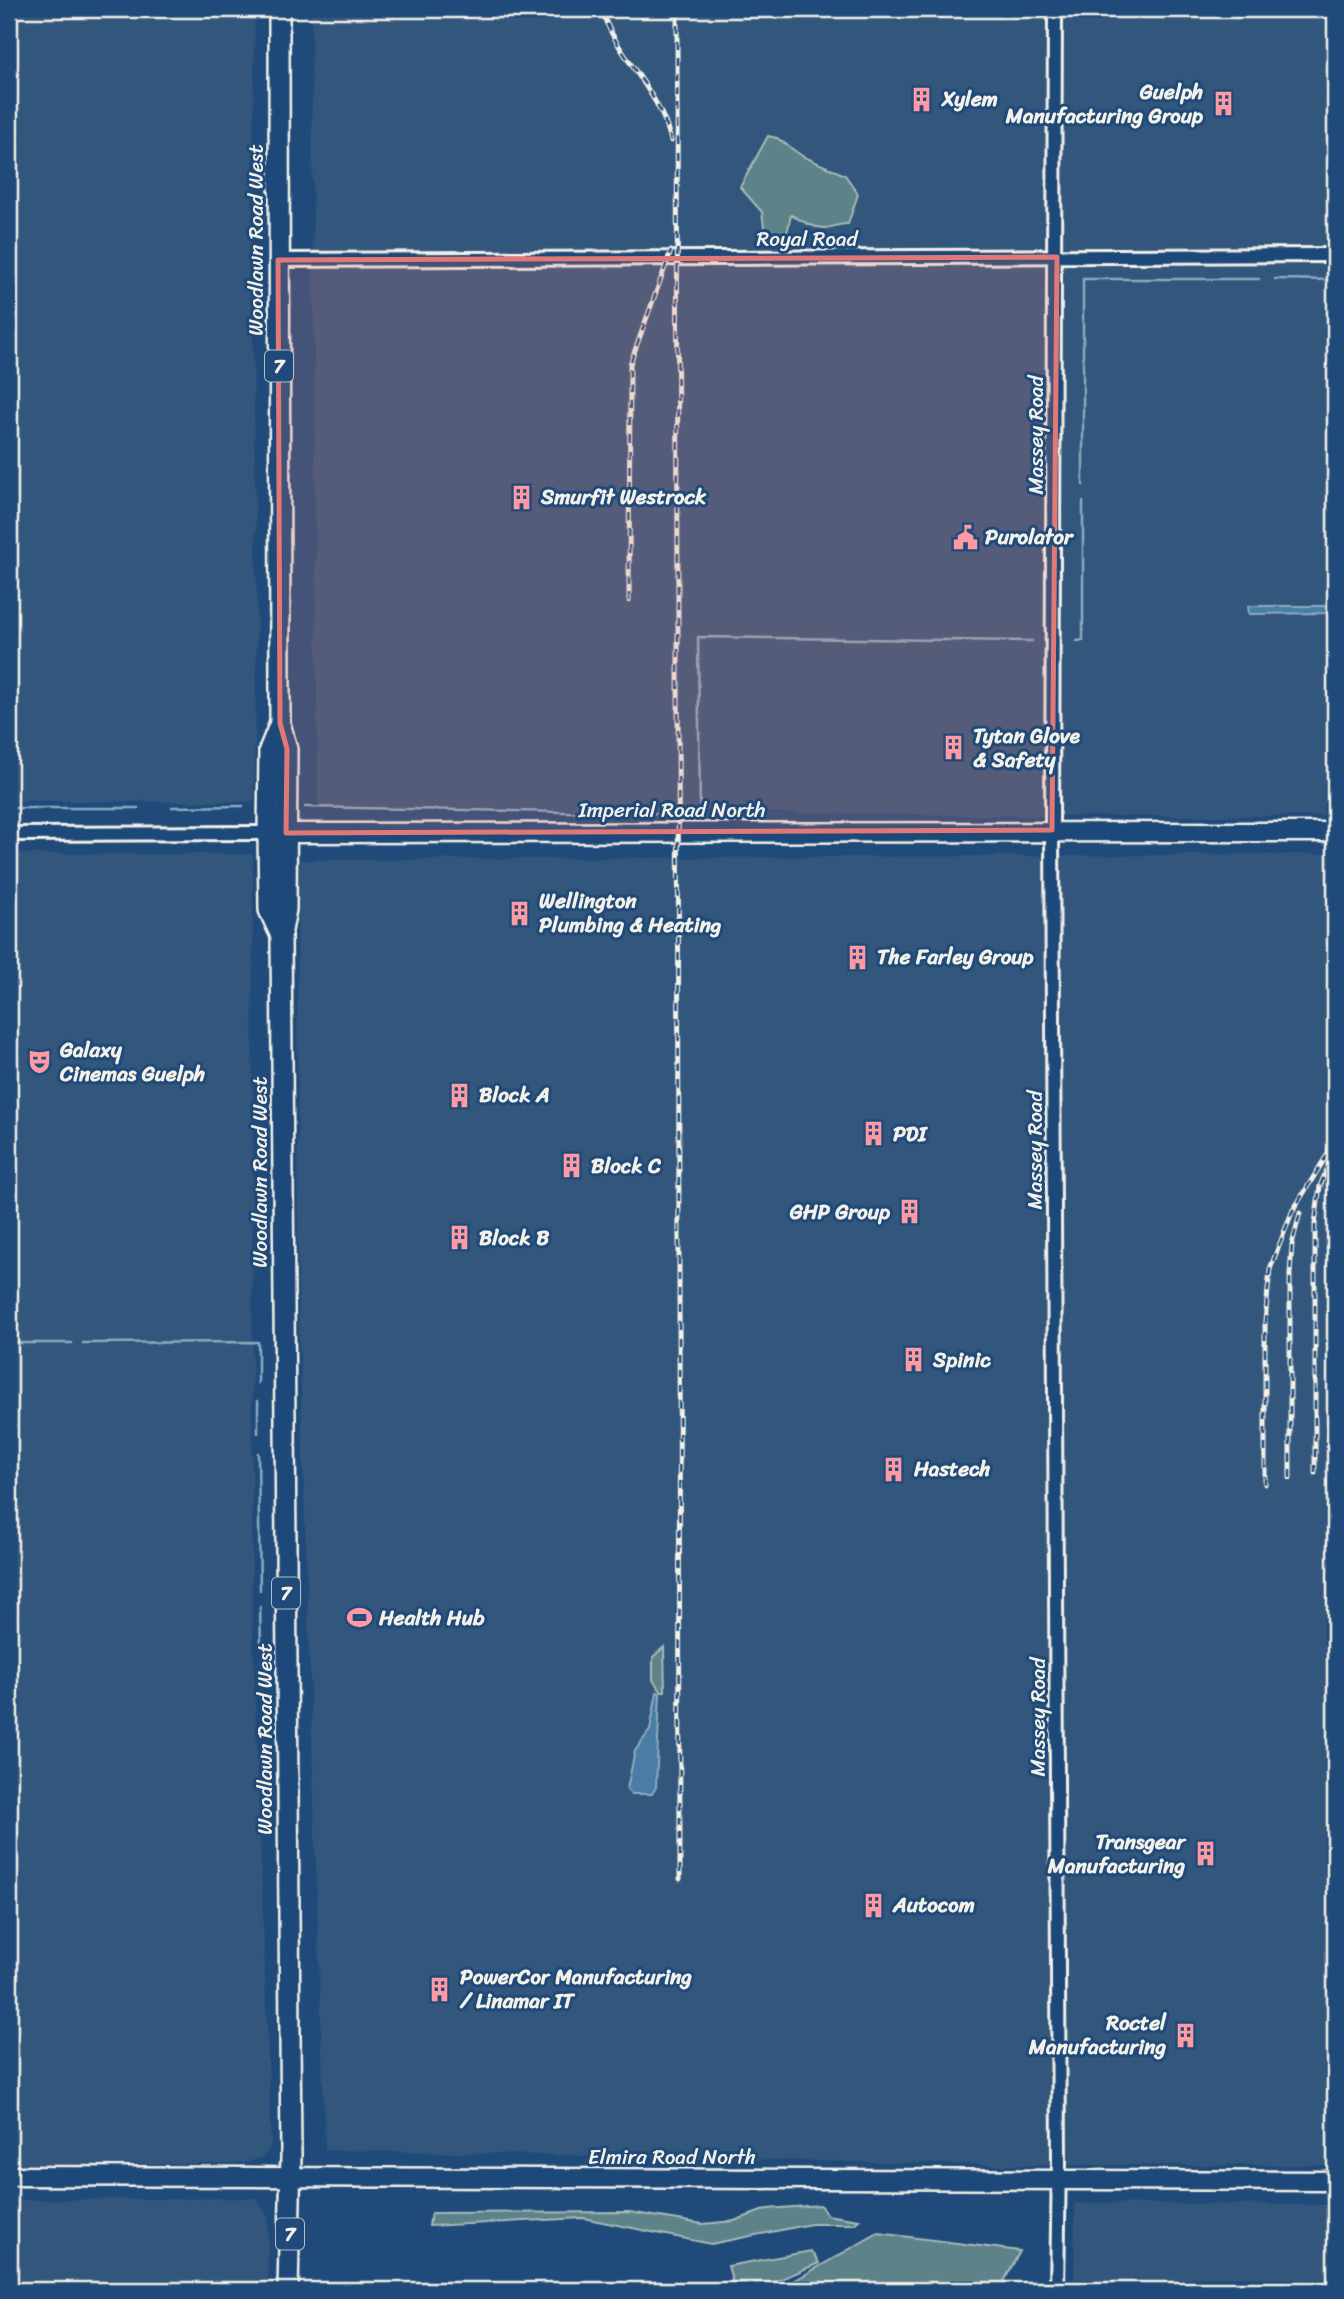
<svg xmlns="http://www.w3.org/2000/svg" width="1344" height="2299" font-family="Sriracha,sans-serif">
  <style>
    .built { fill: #32567c }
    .green { fill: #5d8287; stroke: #a8bab8; stroke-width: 2 }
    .water { fill: #487da5; stroke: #8dabc0; stroke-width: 2 }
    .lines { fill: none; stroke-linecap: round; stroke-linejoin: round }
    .stream { stroke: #8dabc0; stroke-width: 2.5 }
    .street-casing { stroke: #f4f1e8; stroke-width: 18 }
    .secondary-casing { stroke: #f4f1e8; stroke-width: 23 }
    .primary-casing { stroke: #f4f1e8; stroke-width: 24 }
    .street { stroke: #1f4a7a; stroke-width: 12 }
    .secondary { stroke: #1f4a7a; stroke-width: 18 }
    .primary { stroke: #1f4a7a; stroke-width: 19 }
    .rail-casing { stroke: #f4f1e8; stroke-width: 5 }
    .rail { stroke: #1f4a7a; stroke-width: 2.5; stroke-dasharray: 8; stroke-linecap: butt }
    .marked { fill: #e27875; fill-opacity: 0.2; stroke: #e27875; stroke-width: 5; stroke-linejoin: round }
    .labels { text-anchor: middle; stroke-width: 6; stroke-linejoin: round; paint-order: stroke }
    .shield { fill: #1f4a7a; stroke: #b4bfc7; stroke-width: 2 }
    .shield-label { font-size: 19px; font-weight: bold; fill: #f4f1e8 }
    .poi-label { font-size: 21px; font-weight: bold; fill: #f4f1e8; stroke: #1f4a7a; text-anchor: start }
    .street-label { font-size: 21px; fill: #f4f1e8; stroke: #1f4a7a }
  </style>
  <rect width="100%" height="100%" fill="#1f4a7a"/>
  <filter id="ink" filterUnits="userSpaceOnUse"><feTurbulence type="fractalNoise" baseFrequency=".0143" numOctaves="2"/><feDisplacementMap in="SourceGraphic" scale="14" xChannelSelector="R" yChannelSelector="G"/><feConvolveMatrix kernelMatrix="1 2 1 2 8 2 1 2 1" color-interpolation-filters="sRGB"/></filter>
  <g filter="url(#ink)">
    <g class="built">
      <path d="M9,9h246l-3,257 5,356 -3,180 -245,-1z"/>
      <path d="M311,9h1024v807h-293l-724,-10z"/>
      <path d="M9,854h244l-1,755 19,532 -2,9 -8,8 -16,5 -236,3z"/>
      <path d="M1335,854v1311h-341l-669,-15 -27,-849 -1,-441z"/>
      <path d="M256,2198l12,18v74h-259v-90z"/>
      <path d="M1075,2203l260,2v85h-261z"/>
    </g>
    <g class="green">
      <path d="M768,136l9,2 25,18 43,19 13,19 -10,30c-9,-1 -15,4 -24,4 -12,0 -23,-8 -33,-13l-4,18 -21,9 -4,-30 -22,-25z"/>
      <path d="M664,1647l1,44h-4l-8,-11v-23z"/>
      <path d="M820,2205l7,10 32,5 -5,4h-43l-100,20 -128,-26 -154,8 2,-13 198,-1 74,12 31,-3 33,-12z"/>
      <path d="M878,2233l142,18 -16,30 10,9h-236z"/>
      <path d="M811,2251l8,12 -56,24 -30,-4 -5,-17z"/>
    </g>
    <g class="water">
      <path d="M1248,606h87v7l-86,1z"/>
      <path d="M657,1692l3,1 -4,94 -4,7h-21l-4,-5 8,-38 15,-21z"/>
    </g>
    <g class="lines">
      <g class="stream">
        <path d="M1275,279l60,1"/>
        <path d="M1083,485v-206h176"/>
        <path d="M1077,641l6,-1v-138"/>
        <path d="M172,807l71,-1"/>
        <path d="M305,807l366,7"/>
        <path d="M9,808h129"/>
        <path d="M690,814h10l-2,-177 334,4"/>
        <path d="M9,1343h63"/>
        <path d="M83,1343l175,-1v41"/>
        <path d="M258,1433v-32"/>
        <path d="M258,1453l2,137"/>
        <path d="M260,1607l1,38"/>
      </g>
      <defs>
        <g id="street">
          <path d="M1055,9l-3,821 7,1331 -2,129"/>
          <path d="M278,260l1057,-5"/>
          <path d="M9,834l259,-1"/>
        </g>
        <g id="secondary">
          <path d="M275,833l1060,-1"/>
          <path d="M9,2176l1326,5"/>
        </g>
        <g id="primary">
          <path d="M279,9l1,714 7,26 -1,160 -5,27 10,1220 -3,134"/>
          <path d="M280,723l-11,27 -1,83 1,77 12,26"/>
        </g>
      </defs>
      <use href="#street" class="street-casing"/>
      <use href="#secondary" class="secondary-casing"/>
      <use href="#primary" class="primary-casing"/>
      <use href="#street" class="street"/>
      <use href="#secondary" class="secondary"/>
      <use href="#primary" class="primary"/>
      <defs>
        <g id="rail">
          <path d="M601,9c16,48 59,82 70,132"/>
          <path d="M677,9l3,1870"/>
          <path d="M629,601l1,-237 41,-113"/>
          <path d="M1315,1473v-249l5,-38 11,-26"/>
          <path d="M1290,1478v-204l2,-30 8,-31"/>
          <path d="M1265,1484v-163l5,-52 22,-57 43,-70"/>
        </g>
      </defs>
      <use href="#rail" class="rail-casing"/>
      <use href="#rail" class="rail"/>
    </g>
  </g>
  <path class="marked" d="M1057,257l-5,573 -766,3 1,-84 -7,-26 -2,-463z"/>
  <defs>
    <symbol id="building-bare" viewBox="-9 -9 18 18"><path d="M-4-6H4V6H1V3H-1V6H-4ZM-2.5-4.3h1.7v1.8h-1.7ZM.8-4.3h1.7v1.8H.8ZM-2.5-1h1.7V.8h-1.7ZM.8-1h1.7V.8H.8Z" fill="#ff9aa2" stroke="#1f4a7a" stroke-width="2.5" paint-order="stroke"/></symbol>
    <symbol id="civic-bare" viewBox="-9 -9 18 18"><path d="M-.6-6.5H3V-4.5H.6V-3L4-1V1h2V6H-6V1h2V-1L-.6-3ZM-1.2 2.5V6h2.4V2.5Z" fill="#ff9aa2" stroke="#1f4a7a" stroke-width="2.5" paint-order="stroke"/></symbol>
    <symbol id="theatre-bare" viewBox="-9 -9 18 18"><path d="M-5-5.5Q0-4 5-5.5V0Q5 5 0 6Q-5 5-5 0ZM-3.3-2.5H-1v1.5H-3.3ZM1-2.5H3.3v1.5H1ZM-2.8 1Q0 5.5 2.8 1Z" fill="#ff9aa2" stroke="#1f4a7a" stroke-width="2.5" paint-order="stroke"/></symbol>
    <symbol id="stadium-bare" viewBox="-9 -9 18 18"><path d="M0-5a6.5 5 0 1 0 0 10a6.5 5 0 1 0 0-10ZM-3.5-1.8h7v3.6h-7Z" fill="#ff9aa2" stroke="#1f4a7a" stroke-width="2.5" paint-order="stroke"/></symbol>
  </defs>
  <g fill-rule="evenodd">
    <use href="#building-bare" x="904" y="82" width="35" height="35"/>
    <use href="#building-bare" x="1206" y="86" width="35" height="35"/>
    <use href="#building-bare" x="504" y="480" width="35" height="35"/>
    <use href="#civic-bare" x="948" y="520" width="35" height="35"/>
    <use href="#building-bare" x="936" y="730" width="35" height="35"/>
    <use href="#building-bare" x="502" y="896" width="35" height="35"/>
    <use href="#building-bare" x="840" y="940" width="35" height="35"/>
    <use href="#theatre-bare" x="22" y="1044" width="35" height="35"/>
    <use href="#building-bare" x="442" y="1078" width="35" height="35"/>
    <use href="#building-bare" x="856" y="1116" width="35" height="35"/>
    <use href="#building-bare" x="554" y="1148" width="35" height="35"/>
    <use href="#building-bare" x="892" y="1194" width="35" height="35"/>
    <use href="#building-bare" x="442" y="1220" width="35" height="35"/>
    <use href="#building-bare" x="896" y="1342" width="35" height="35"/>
    <use href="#building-bare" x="876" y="1452" width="35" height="35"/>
    <use href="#stadium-bare" x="342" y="1600" width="35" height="35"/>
    <use href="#building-bare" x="1188" y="1836" width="35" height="35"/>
    <use href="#building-bare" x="856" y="1888" width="35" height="35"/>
    <use href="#building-bare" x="422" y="1972" width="35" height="35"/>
    <use href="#building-bare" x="1168" y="2018" width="35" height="35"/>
  </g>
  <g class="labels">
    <g class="shield">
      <rect x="265" y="350.5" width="28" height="31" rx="5"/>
      <rect x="272" y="1577.5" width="28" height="31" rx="5"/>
      <rect x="276" y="2218.5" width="28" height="31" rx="5"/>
    </g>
    <g class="shield-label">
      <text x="279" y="373">7</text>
      <text x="286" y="1600">7</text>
      <text x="290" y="2241">7</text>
    </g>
    <g class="poi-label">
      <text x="1203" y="99" text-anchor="end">Guelph<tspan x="1203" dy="24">Manufacturing Group</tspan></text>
      <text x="942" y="106">Xylem</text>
      <text x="541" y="504">Smurfit Westrock</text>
      <text x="985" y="544">Purolator</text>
      <text x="973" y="743">Tytan Glove<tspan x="973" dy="24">&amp; Safety</tspan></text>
      <text x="539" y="908">Wellington<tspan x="539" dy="24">Plumbing &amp; Heating</tspan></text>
      <text x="877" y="964">The Farley Group</text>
      <text x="60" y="1057">Galaxy<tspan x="60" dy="24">Cinemas Guelph</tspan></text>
      <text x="479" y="1102">Block A</text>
      <text x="893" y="1141">PDI</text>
      <text x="591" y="1173">Block C</text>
      <text x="890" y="1219" text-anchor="end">GHP Group</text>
      <text x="479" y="1245">Block B</text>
      <text x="933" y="1367">Spinic</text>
      <text x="914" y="1476">Hastech</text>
      <text x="379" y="1625">Health Hub</text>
      <text x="1185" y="1849" text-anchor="end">Transgear<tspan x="1185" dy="24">Manufacturing</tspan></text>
      <text x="893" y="1912">Autocom</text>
      <text x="460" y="1984">PowerCor Manufacturing<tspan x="460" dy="24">/ Linamar IT</tspan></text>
      <text x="1166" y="2030" text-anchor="end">Roctel<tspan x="1166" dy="24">Manufacturing</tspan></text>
    </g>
    <g class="street-label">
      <text x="807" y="246">Royal Road</text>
      <text transform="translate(256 240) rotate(-90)" y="7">Woodlawn Road West</text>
      <text transform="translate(1036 435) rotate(-90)" y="7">Massey Road</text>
      <text x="672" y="817">Imperial Road North</text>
      <text transform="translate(1035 1150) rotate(-90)" y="7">Massey Road</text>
      <text transform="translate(260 1172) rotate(-90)" y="7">Woodlawn Road West</text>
      <text transform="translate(1038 1717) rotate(-90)" y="7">Massey Road</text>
      <text transform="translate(265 1739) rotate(-90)" y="7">Woodlawn Road West</text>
      <text x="672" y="2164">Elmira Road North</text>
    </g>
  </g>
  <rect width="1344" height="2299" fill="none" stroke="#1f4a7a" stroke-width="35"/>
  <rect x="18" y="18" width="1309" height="2264" fill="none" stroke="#f4f1e8" stroke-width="2.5" filter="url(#ink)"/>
</svg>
